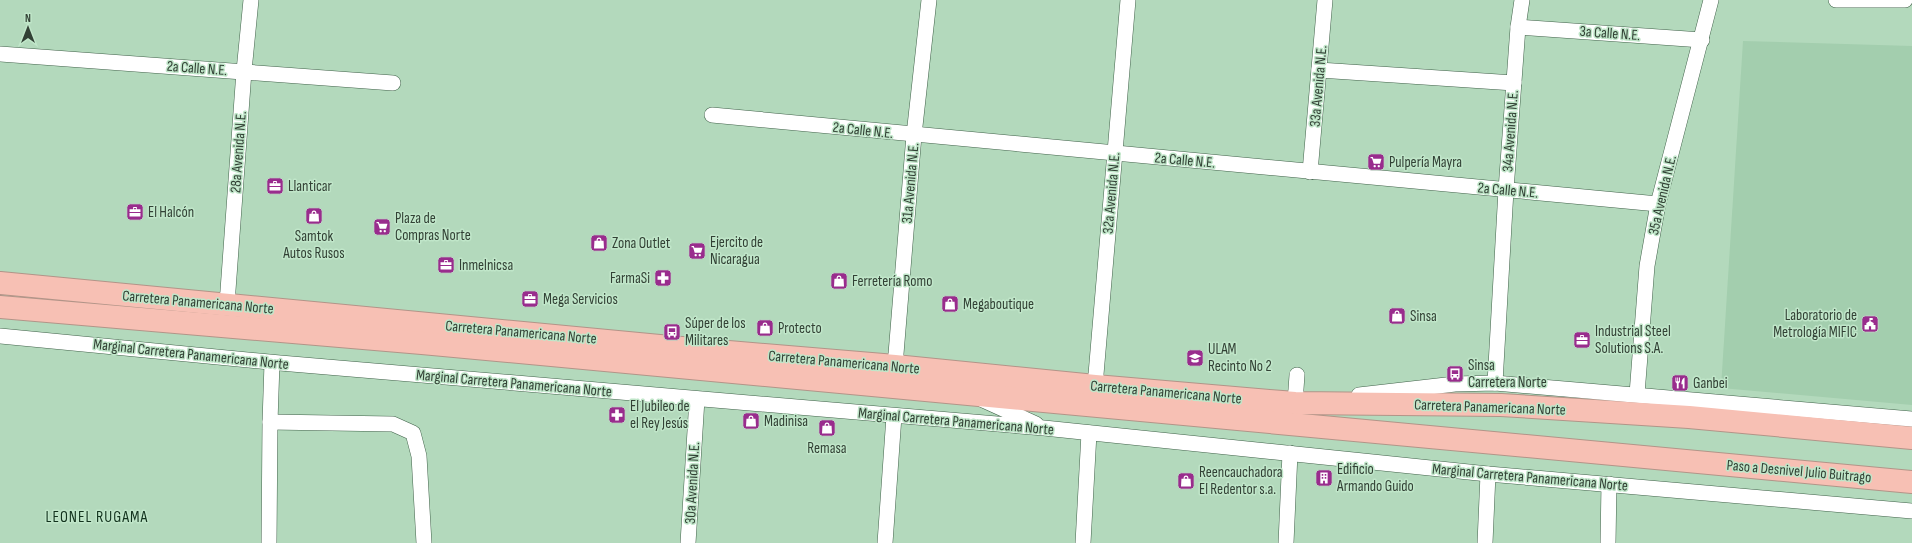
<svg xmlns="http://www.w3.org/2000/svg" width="1912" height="543" font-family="'Sofia Sans Condensed',sans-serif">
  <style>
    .built { fill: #a3ceae }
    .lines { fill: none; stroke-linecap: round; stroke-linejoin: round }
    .minor-casing { stroke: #41624a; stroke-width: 16 }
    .highway-casing { stroke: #b29488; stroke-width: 24 }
    .minor { stroke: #fff; stroke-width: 15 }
    .highway { stroke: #f7c0b4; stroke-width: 22 }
    .labels { text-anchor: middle; stroke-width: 3; stroke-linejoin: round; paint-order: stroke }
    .street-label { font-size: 15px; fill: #324135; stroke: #c0e6c9 }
    .poi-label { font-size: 15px; fill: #324135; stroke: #c0e6c9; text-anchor: start }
    .neighbourhood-label { font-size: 16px; letter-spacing: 1px; fill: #12321d; stroke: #c0e6c9 }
  </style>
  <rect width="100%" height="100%" fill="#b3d9bc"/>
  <path class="built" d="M1743,41l169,5v359l-191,-17z"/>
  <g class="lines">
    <defs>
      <g id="minor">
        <path d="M1836,0h69"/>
        <path d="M1518,27l184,13"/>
        <path d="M0,54l393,29"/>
        <path d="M1319,70l195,13"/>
        <path d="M712,115l946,89"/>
        <path d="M1310,172l15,-172"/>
        <path d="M227,304l17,-233 7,-71"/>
        <path d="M0,336l280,27 764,65 444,46 424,37"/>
        <path d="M895,366l19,-231 15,-135"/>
        <path d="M1297,375l-2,28 9,-1"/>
        <path d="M1495,383l11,-193 12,-163 4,-27"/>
        <path d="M1095,386l33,-386"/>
        <path d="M1637,394l10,-128 11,-62 53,-204"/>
        <path d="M1359,395l96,-11 40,-1 417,36"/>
        <path d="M983,400l53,24"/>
        <path d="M270,422l123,2 20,9 6,23 5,87"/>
        <path d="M269,543l1,-121 2,-59"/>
        <path d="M688,543l9,-144"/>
        <path d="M885,543l9,-127"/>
        <path d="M1083,543l6,-110"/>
        <path d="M1286,543l4,-90"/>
        <path d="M1485,543l3,-69"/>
        <path d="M1608,543l1,-59"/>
      </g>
      <g id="highway">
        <path d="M0,283l670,64 225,19 200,20 174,15 26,2 206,2 188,12 223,21"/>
        <path d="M0,307l422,36 1490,139"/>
      </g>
    </defs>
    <use href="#minor" class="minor-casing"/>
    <use href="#highway" class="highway-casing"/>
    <use href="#minor" class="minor"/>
    <use href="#highway" class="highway"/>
  </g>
  <defs>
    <symbol id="supermarket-square" viewBox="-11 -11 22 22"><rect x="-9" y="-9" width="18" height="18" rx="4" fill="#992c8d" stroke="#c0e6c9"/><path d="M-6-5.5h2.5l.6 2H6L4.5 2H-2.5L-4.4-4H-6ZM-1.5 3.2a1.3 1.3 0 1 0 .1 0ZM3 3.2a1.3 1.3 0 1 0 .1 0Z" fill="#fff"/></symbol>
    <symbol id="office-square" viewBox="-11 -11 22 22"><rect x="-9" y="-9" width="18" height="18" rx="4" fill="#992c8d" stroke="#c0e6c9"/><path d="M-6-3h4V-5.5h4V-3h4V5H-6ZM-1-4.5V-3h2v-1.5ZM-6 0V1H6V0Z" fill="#fff"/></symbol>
    <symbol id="shop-square" viewBox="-11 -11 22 22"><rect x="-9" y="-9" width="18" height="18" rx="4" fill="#992c8d" stroke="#c0e6c9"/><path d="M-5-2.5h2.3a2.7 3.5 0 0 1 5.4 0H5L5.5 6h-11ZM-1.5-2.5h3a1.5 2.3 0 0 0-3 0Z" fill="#fff"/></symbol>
    <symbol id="pharmacy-square" viewBox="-11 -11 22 22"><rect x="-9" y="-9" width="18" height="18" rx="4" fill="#992c8d" stroke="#c0e6c9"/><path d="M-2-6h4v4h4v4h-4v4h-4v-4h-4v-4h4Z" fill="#fff"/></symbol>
    <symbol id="civic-square" viewBox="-11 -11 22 22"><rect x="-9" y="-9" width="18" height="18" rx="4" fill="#992c8d" stroke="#c0e6c9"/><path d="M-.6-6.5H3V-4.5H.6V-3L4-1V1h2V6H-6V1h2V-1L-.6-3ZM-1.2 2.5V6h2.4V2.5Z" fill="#fff"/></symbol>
    <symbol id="bus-square" viewBox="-11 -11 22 22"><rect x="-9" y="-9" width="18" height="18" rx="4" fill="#992c8d" stroke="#c0e6c9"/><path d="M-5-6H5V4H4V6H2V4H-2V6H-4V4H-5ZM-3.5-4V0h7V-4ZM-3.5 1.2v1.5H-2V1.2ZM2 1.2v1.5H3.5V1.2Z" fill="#fff"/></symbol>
    <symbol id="university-square" viewBox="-11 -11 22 22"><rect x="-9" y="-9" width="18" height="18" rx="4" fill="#992c8d" stroke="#c0e6c9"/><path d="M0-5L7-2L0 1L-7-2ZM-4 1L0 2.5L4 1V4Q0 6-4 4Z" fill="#fff"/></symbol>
    <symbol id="restaurant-square" viewBox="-11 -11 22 22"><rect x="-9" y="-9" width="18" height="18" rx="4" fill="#992c8d" stroke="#c0e6c9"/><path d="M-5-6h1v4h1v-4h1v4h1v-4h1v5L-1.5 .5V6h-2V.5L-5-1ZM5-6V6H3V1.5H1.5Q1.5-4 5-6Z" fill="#fff"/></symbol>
    <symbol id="building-square" viewBox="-11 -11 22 22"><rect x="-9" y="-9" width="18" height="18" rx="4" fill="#992c8d" stroke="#c0e6c9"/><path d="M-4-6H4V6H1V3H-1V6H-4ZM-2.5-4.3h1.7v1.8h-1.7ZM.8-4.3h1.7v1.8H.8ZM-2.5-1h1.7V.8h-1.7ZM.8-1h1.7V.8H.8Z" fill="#fff"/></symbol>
  </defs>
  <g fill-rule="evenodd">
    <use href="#supermarket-square" x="1366" y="152" width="20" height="20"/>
    <use href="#office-square" x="265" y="176" width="20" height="20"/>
    <use href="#office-square" x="125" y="202" width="20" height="20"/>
    <use href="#shop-square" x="304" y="206" width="20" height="20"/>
    <use href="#supermarket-square" x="372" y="217" width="20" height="20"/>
    <use href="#shop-square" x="589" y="233" width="20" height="20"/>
    <use href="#supermarket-square" x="687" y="241" width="20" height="20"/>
    <use href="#office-square" x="436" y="255" width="20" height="20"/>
    <use href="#pharmacy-square" x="653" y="268" width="20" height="20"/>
    <use href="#shop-square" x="829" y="271" width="20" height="20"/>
    <use href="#office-square" x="520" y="289" width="20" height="20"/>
    <use href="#shop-square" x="940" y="294" width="20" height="20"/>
    <use href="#shop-square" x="1387" y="306" width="20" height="20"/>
    <use href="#civic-square" x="1860" y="314" width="20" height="20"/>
    <use href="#shop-square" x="755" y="318" width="20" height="20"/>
    <use href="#bus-square" x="662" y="322" width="20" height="20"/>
    <use href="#office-square" x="1572" y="330" width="20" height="20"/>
    <use href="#university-square" x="1185" y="348" width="20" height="20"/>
    <use href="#bus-square" x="1445" y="364" width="20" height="20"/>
    <use href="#restaurant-square" x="1670" y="373" width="20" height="20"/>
    <use href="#pharmacy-square" x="607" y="405" width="20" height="20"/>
    <use href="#shop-square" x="741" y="411" width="20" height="20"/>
    <use href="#shop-square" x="817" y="418" width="20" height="20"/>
    <use href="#building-square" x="1314" y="468" width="20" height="20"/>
    <use href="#shop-square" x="1176" y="471" width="20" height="20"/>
  </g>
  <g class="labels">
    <g class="street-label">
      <text transform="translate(1610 33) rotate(4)" y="5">3a Calle N.E.</text>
      <text transform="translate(197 68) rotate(4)" y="5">2a Calle N.E.</text>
      <text transform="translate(1318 86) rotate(-85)" y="5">33a Avenida N.E.</text>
      <text transform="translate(863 130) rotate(6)" y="5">2a Calle N.E.</text>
      <text transform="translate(1510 131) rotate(-86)" y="5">34a Avenida N.E.</text>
      <text transform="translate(238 152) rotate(-86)" y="5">28a Avenida N.E.</text>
      <text transform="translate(1185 160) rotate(5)" y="5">2a Calle N.E.</text>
      <text transform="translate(910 183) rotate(-85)" y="5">31a Avenida N.E.</text>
      <text transform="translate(1508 190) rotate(5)" y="5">2a Calle N.E.</text>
      <text transform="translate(1111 193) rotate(-85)" y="5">32a Avenida N.E.</text>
      <text transform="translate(1662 195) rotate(-77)" y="5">35a Avenida N.E.</text>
      <text transform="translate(198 302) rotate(5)" y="5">Carretera Panamericana Norte</text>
      <text transform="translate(521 332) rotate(5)" y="5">Carretera Panamericana Norte</text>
      <text transform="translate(191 354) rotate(6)" y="5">Marginal Carretera Panamericana Norte</text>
      <text transform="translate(844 362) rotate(5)" y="5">Carretera Panamericana Norte</text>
      <text transform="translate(514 383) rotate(5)" y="5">Marginal Carretera Panamericana Norte</text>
      <text transform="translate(1166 392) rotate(5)" y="5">Carretera Panamericana Norte</text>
      <text transform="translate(1490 407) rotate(2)" y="5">Carretera Panamericana Norte</text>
      <text transform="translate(956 421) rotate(5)" y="5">Marginal Carretera Panamericana Norte</text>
      <text transform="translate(1799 471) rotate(5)" y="5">Paso a Desnivel Julio Buitrago</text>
      <text transform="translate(1530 477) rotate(5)" y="5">Marginal Carretera Panamericana Norte</text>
      <text transform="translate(692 483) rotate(-87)" y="5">30a Avenida N.E.</text>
    </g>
    <g class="poi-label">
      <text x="1389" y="167">Pulpería Mayra</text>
      <text x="288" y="191">Llanticar</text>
      <text x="148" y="217">El Halcón</text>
      <text x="395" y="223">Plaza de<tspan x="395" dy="17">Compras Norte</tspan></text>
      <text x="314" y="241" text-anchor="middle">Samtok<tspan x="314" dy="17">Autos Rusos</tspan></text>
      <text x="710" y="247">Ejercito de<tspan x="710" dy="17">Nicaragua</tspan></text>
      <text x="612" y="248">Zona Outlet</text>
      <text x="459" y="270">Inmelnicsa</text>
      <text x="650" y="283" text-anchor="end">FarmaSi</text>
      <text x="852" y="286">Ferretería Romo</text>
      <text x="543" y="304">Mega Servicios</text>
      <text x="963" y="309">Megaboutique</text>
      <text x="1857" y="320" text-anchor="end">Laboratorio de<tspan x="1857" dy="17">Metrología MIFIC</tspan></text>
      <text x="1410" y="321">Sinsa</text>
      <text x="685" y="328">Súper de los<tspan x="685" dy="17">Militares</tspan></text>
      <text x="778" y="333">Protecto</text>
      <text x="1595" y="336">Industrial Steel<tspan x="1595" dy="17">Solutions S.A.</tspan></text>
      <text x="1208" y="354">ULAM<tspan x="1208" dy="17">Recinto No 2</tspan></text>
      <text x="1468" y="370">Sinsa<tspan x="1468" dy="17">Carretera Norte</tspan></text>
      <text x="1693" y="388">Ganbei</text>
      <text x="630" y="411">El Jubileo de<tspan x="630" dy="17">el Rey Jesús</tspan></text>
      <text x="764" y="426">Madinisa</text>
      <text x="827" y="453" text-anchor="middle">Remasa</text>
      <text x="1337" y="474">Edificio<tspan x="1337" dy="17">Armando Guido</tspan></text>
      <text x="1199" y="477">Reencauchadora<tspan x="1199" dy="17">El Redentor s.a.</tspan></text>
    </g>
    <g class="neighbourhood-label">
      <text x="97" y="522">LEONEL RUGAMA</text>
    </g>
  </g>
  <g transform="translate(28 28)" stroke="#c0e6c9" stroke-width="3" paint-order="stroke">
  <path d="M0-3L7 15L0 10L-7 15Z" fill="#324135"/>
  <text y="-6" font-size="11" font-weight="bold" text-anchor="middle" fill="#324135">N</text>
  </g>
</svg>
